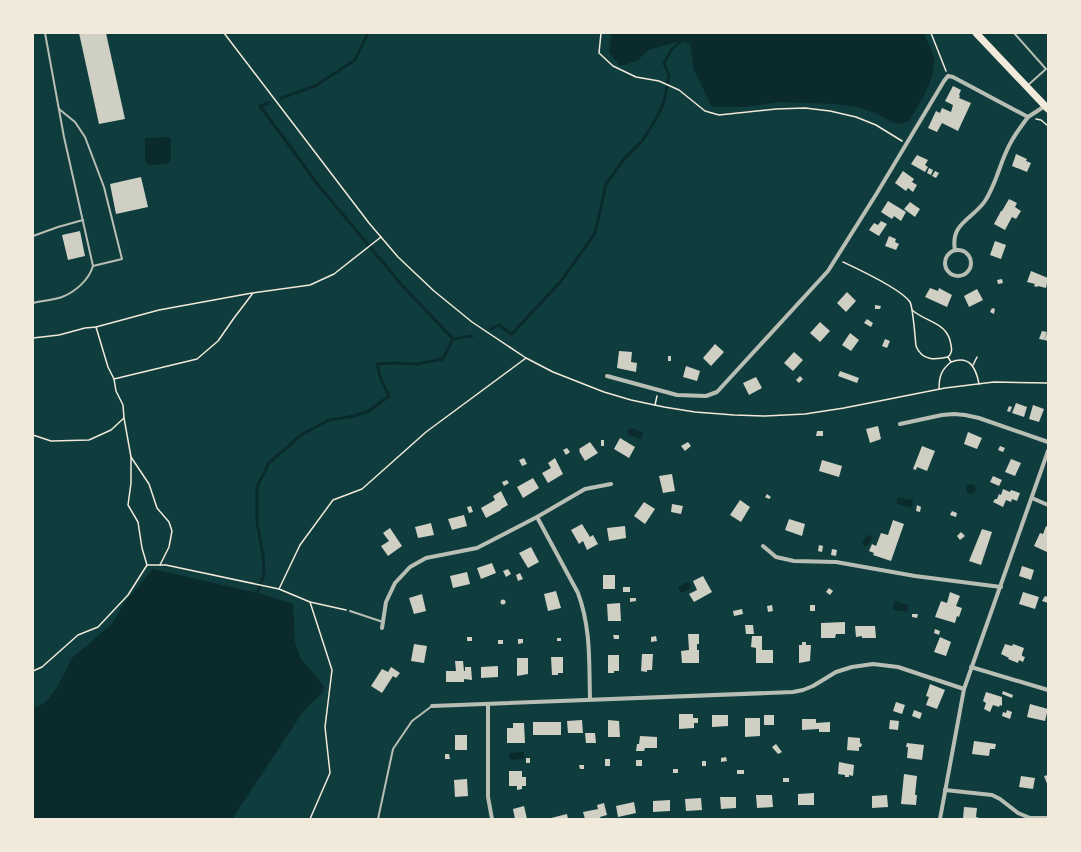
<svg xmlns="http://www.w3.org/2000/svg" width="1081" height="852" font-family="'Roboto Condensed',sans-serif">
  <style>
    .water { fill: #0a2a2b }
    .lines { fill: none; stroke-linecap: round; stroke-linejoin: round }
    .stream { stroke: #0a2a2b; stroke-width: 3 }
    .building { fill: #cfcfc3 }
    .path { stroke: #f1e9da; stroke-width: 1.5 }
    .service { stroke: #b8beb3; stroke-width: 2 }
    .minor { stroke: #b8beb3; stroke-width: 4 }
    .primary { stroke: #f1e9da; stroke-width: 7 }
  </style>
  <rect width="100%" height="100%" fill="#0f3d3e"/>
  <g class="water">
    <path d="M612,33h312c3,8 9,18 10,27 1,22 -15,43 -25,61l-10,3 -5,-1 -19,-10 -18,-6 -22,-3 -56,-2 -33,5h-34l-18,-37 -4,-26 -9,-3 -33,9 -11,11 -17,5 -11,-14z"/>
    <path d="M169,137l2,3v21l-3,3 -19,1 -4,-3v-24z"/>
    <path d="M630,428l13,4 -2,7 -13,-4v-2h-1l1,-3h1z"/>
    <circle cx="971" cy="489" r="5"/>
    <path d="M898,497l11,3 1,-1 3,1 -2,8 -15,-5z"/>
    <path d="M868,535h2l2,4 -4,6 -4,1 -2,-4z"/>
    <path d="M153,569l113,26 27,9 2,38 6,17 23,27 -1,6 -18,17 -73,110h-199v-111l12,-5 11,-14 16,-31 40,-34 13,-22z"/>
    <path d="M687,582l4,2 -1,5 -7,3h-3l-2,-5z"/>
    <path d="M894,601l15,4 -2,7 -14,-2z"/>
    <path d="M524,752v7l-14,1v-2l-2,-1 2,-4z"/>
  </g>
  <g class="lines">
    <g class="stream">
      <path d="M281,98l34,-12 40,-26 13,-27"/>
      <path d="M269,103l-9,3 59,80 82,98 52,55"/>
      <path d="M491,329l8,-4 13,9 50,-54 33,-47 11,-49 18,-25 19,-19 13,-21 8,-17 5,-26 -5,-13 8,-14 9,-8"/>
      <path d="M257,593l7,-18 -1,-20 -6,-33v-35l12,-24 32,-28 28,-15 25,-4 15,-5 20,-15 -9,-19 -3,-13 16,-1 23,1 27,-5 10,-20 19,-3"/>
    </g>
  </g>
  <g class="building">
    <path d="M79,33h27l19,86 -26,5z"/>
    <path d="M953,86l8,4 -2,5 1,1 -1,2 12,5 -13,28 -16,-8 -5,9 -9,-4 8,-17 4,2 2,-5 9,4 2,-7 -8,-4z"/>
    <path d="M1016,154l11,5 -1,2 5,2 -4,9 -15,-6z"/>
    <path d="M917,155l11,5 -3,5 3,2 -3,5 -14,-8z"/>
    <path d="M929,168l4,2 -2,5 -4,-2z"/>
    <path d="M903,171l11,8 -2,3 5,3 -4,7 -5,-4 -2,3 -11,-8z"/>
    <path d="M935,171l4,2 -3,5 -4,-2z"/>
    <path d="M141,177l7,30 -32,7 -6,-30z"/>
    <path d="M1009,199l8,4 -2,4 6,4 -5,8 -4,-2 -7,13 -11,-6 7,-13h1z"/>
    <path d="M888,201l18,11 -5,9 -7,-5 -2,3 -11,-7z"/>
    <path d="M910,202l10,7 -5,8 -11,-8z"/>
    <path d="M881,221l6,3 -8,12 -10,-6 5,-7 4,2z"/>
    <path d="M80,231l5,25 -17,4 -6,-25z"/>
    <path d="M889,236l7,3 -1,3 4,2 -3,6 -11,-4z"/>
    <path d="M995,241l11,4 -5,14 -11,-4z"/>
    <path d="M1031,271l17,7 -2,10 -8,-2 -1,1 -3,-1 1,-2 -8,-2z"/>
    <path d="M1002,279l1,4 -5,1 -1,-4z"/>
    <path d="M930,288l8,3 1,-3 13,7 -5,12 -22,-10z"/>
    <path d="M977,289l6,11 -14,7 -5,-11z"/>
    <path d="M847,292l9,9 -10,11 -9,-9z"/>
    <path d="M875,305l6,1 -1,3h-5z"/>
    <path d="M992,308l3,1 -1,5 -4,-2z"/>
    <path d="M867,319l6,4 -2,4 -7,-4z"/>
    <path d="M820,322l10,9 -10,11 -10,-9z"/>
    <path d="M1042,331l5,1 -3,8 -5,-1z"/>
    <path d="M1048,331v10l-4,-1z"/>
    <path d="M850,333l9,7 -8,11 -9,-6z"/>
    <path d="M885,339l5,2 -3,7 -5,-2z"/>
    <path d="M715,344l9,8 -13,14 -8,-8z"/>
    <path d="M619,351l13,1 -1,10 6,1 -1,9 -19,-4z"/>
    <path d="M794,352l9,8 -10,11 -9,-8z"/>
    <rect x="668" y="356" width="3" height="5"/>
    <path d="M686,366l14,5 -3,10 -14,-4z"/>
    <path d="M840,371l19,7 -2,5 -19,-7z"/>
    <path d="M800,376l3,3 -4,4 -3,-3z"/>
    <path d="M756,377l6,11 -13,7 -6,-12z"/>
    <path d="M1016,403l11,4 -3,10 -12,-4z"/>
    <path d="M1033,405l11,4 -5,13 -10,-3z"/>
    <path d="M1009,406l3,1 -2,5 -3,-1z"/>
    <path d="M878,426l3,13 -11,4 -4,-14z"/>
    <path d="M817,431h6v5h-7z"/>
    <path d="M968,432l14,6 -5,11 -13,-5z"/>
    <path d="M620,438l15,9 -6,11 -15,-9z"/>
    <rect x="601" y="440" width="3" height="6"/>
    <path d="M590,442l8,11 -13,8 -6,-10h1l-1,-2z"/>
    <path d="M688,442l3,4 -6,5 -4,-5z"/>
    <path d="M922,446l13,5 -8,20 -10,-4 -1,3 -3,-1z"/>
    <path d="M1000,446l5,2 -2,4 -5,-2z"/>
    <path d="M567,448l3,4 -4,3 -3,-5z"/>
    <path d="M524,458l3,6 -5,2 -3,-6z"/>
    <path d="M555,458l8,16 -15,9 -6,-10 9,-5 -3,-5z"/>
    <path d="M1011,459l10,4 -6,13 -10,-4z"/>
    <path d="M822,460l20,6 -3,11 -20,-6z"/>
    <path d="M672,474l3,17 -12,2 -4,-17z"/>
    <path d="M993,476l9,4 -3,6 -9,-4z"/>
    <path d="M533,478l6,10 -16,10 -6,-11z"/>
    <path d="M507,480l2,3 -5,3 -2,-4z"/>
    <path d="M1003,489l7,3 1,-2 9,3 -3,8 -5,-2 -1,3 -5,-2 -3,7 -10,-5 2,-3h2l2,-5 2,1z"/>
    <path d="M501,491l7,14 -7,4v1l-15,8 -5,-10 14,-8 -2,-4z"/>
    <path d="M767,494l4,3 -2,2 -4,-2z"/>
    <path d="M740,500l10,7 -9,15 -11,-7z"/>
    <path d="M644,502l11,7 -10,15 -11,-8z"/>
    <path d="M672,504l11,2 -2,8 -10,-2z"/>
    <path d="M917,505l4,2 -1,5 -4,-1z"/>
    <path d="M471,506l2,6 -4,1 -2,-6z"/>
    <path d="M952,511l5,2 -1,4 -6,-2z"/>
    <path d="M464,515l3,11 -15,4 -4,-11z"/>
    <path d="M789,519l16,5 -3,12 -17,-6z"/>
    <path d="M893,520l11,4 -13,37 -18,-6 1,-2 -5,-2 3,-7 4,2 5,-13 7,2z"/>
    <path d="M431,523l3,12 -16,3 -3,-11z"/>
    <path d="M582,524l8,13 3,-2 5,9 -11,6 -4,-9 -4,3 -8,-14z"/>
    <path d="M625,526l1,12 -17,3 -2,-13z"/>
    <path d="M1046,526l2,1 -1,25 -13,-6 6,-13 3,1z"/>
    <path d="M390,528l12,18 -14,10 -7,-10 8,-5 -6,-8z"/>
    <path d="M982,529l10,3 -11,33 -12,-4z"/>
    <path d="M961,532l4,4 -5,4 -3,-4z"/>
    <path d="M819,545l4,1 -1,6 -4,-1z"/>
    <path d="M531,547l8,15 -11,6 -9,-15z"/>
    <path d="M832,549l5,1 -1,6 -5,-1z"/>
    <path d="M492,563l4,10 -15,6 -4,-11z"/>
    <path d="M1022,566l12,4 -3,10 -12,-4z"/>
    <path d="M508,569l3,5 -5,3 -3,-6z"/>
    <path d="M467,572l3,12 -17,4 -3,-12z"/>
    <path d="M520,573l3,6 -5,2 -2,-6z"/>
    <rect x="603" y="575" width="12" height="14"/>
    <path d="M703,576l9,16 -18,10 -5,-8 8,-4 -4,-9z"/>
    <rect x="623" y="587" width="7" height="5"/>
    <path d="M829,588l4,3 -3,4 -4,-3z"/>
    <path d="M556,591l5,17 -13,3 -4,-17z"/>
    <path d="M950,592l10,4 -4,10 6,2 -3,9 -2,-1 -2,7 -20,-6 6,-16 6,2z"/>
    <path d="M1023,592l16,5 -4,12 -16,-5z"/>
    <path d="M422,594l4,17 -12,3 -5,-16z"/>
    <path d="M1045,596l3,1v6l-6,-2z"/>
    <path d="M630,598h6v3l-6,1z"/>
    <circle cx="503" cy="602" r="2.5"/>
    <path d="M620,603l1,18h-13l-1,-17z"/>
    <path d="M772,605l1,6 -5,1 -1,-6z"/>
    <rect x="810" y="605" width="5" height="6"/>
    <path d="M742,609l1,5 -9,2 -1,-5z"/>
    <path d="M912,614h6l-1,4 -5,-1z"/>
    <path d="M845,622v12h-9l-1,4h-14v-15z"/>
    <path d="M745,625h8l1,9h-8z"/>
    <path d="M855,626h20l1,12h-14v-2l-6,1z"/>
    <path d="M935,629l5,2 -1,4 -5,-2z"/>
    <path d="M688,634h11v10h-2v6h2v13h-17l-1,-12 8,-1z"/>
    <path d="M613,635h6v4h-5z"/>
    <path d="M656,636l1,5 -6,1v-5z"/>
    <path d="M752,636h10v14h11v13h-17v-15l-5,-1z"/>
    <rect x="467" y="637" width="5" height="4"/>
    <path d="M940,637l11,5 -5,14 -12,-4z"/>
    <rect x="557" y="638" width="4" height="3"/>
    <path d="M518,639h5v4l-5,1z"/>
    <rect x="498" y="640" width="5" height="4"/>
    <path d="M802,642h4v3h5l-1,16 -11,2v-18h3z"/>
    <path d="M414,644l13,2 -3,17 -13,-2z"/>
    <path d="M1005,644l7,2 1,-2 11,4 -2,6v2l3,1 -2,5 -4,-2 -1,3 -10,-4 1,-1 -8,-4z"/>
    <path d="M642,654h11l-1,16h-5v2l-6,-1z"/>
    <path d="M608,655h11v16h-5v2h-6z"/>
    <path d="M551,657h12v16h-5v2h-6z"/>
    <path d="M517,658h11v16l-11,2z"/>
    <path d="M455,661h8l1,10h1v-4h6l1,13 -8,-1v3h-18v-11h10z"/>
    <path d="M498,666v11l-17,1v-11z"/>
    <path d="M391,667l9,6 -4,5 -3,-2 -11,17 -11,-7 11,-17 6,3z"/>
    <path d="M930,684l15,6 -8,19 -11,-4 3,-8 -3,-1z"/>
    <path d="M1003,691l10,4 -1,3 -10,-4z"/>
    <path d="M986,692l16,5v9l-2,-1 -1,2 -6,-2 -3,7 -6,-3 2,-6 -3,-2z"/>
    <path d="M896,702l9,3 -3,9 -9,-3z"/>
    <path d="M1030,704l18,5 -3,12 -18,-4z"/>
    <path d="M914,710l8,3 -2,6 -8,-3z"/>
    <path d="M1007,710l5,2 -2,7 -8,-3 1,-4 3,1z"/>
    <path d="M679,714h14v4h5v5h-4v5l-15,1z"/>
    <path d="M712,715h16v11l-16,1z"/>
    <rect x="764" y="715" width="10" height="10"/>
    <path d="M745,718h15v18l-15,1z"/>
    <path d="M802,719h14v4l14,-1v10h-11v-3l-17,1z"/>
    <path d="M582,720l1,13h-15l-1,-12z"/>
    <path d="M608,720l11,1 1,16h-12z"/>
    <path d="M890,720l9,1 -1,9 -9,-1z"/>
    <rect x="533" y="722" width="28" height="13"/>
    <path d="M513,723h11l1,20h-18v-15h6z"/>
    <path d="M585,733h10l1,10h-10z"/>
    <rect x="455" y="735" width="12" height="15"/>
    <path d="M640,736l17,1v11h-12l-1,3h-8l1,-7h2z"/>
    <path d="M848,737l12,1v5l2,1 -1,3h-2v4l-12,-1z"/>
    <path d="M974,741l22,3 -1,5h-5l-1,7 -17,-2z"/>
    <path d="M907,743l17,2 -2,15 -15,-2 1,-11h-2z"/>
    <path d="M776,744l6,8 -4,2 -6,-7z"/>
    <path d="M445,754h4l1,5h-5z"/>
    <path d="M726,757l1,4 -6,1v-4z"/>
    <rect x="526" y="758" width="4" height="5"/>
    <rect x="605" y="759" width="5" height="7"/>
    <rect x="636" y="760" width="6" height="6"/>
    <rect x="702" y="761" width="4" height="5"/>
    <path d="M839,762l15,3 -1,11 -4,-1v2h-4v-2l-7,-1z"/>
    <path d="M579,765h5v4h-4z"/>
    <rect x="673" y="769" width="5" height="4"/>
    <rect x="737" y="770" width="7" height="4"/>
    <path d="M509,771h13v6h4v9h-4v3l-5,1v-4h-8z"/>
    <path d="M904,774l13,2 -2,19h2l-1,10 -15,-1z"/>
    <path d="M1048,775v11l-4,-10z"/>
    <path d="M1021,776l14,2 -2,11 -14,-2z"/>
    <rect x="783" y="778" width="6" height="4"/>
    <path d="M467,779l1,17 -13,1 -1,-17z"/>
    <path d="M814,793v12h-16v-11z"/>
    <path d="M756,795h16l1,12 -16,1z"/>
    <path d="M887,795l1,12 -16,1v-12z"/>
    <path d="M720,797h16v11l-15,1z"/>
    <path d="M701,798l1,12 -16,1 -1,-12z"/>
    <path d="M670,800v11l-17,1v-11z"/>
    <path d="M634,802l2,11 -18,4 -2,-11z"/>
    <path d="M604,803l3,12 -7,2 1,2h-16l-2,-7 15,-3 -1,-4z"/>
    <path d="M524,806l3,13h-12l-2,-10z"/>
    <path d="M964,807l13,1 -1,9 3,1v1h-16z"/>
    <path d="M567,814l1,5h-17v-1z"/>
  </g>
  <g class="lines">
    <g class="path">
      <path d="M224,33l145,190 29,34 36,34 38,31 54,36 27,14 51,20 27,8 33,7 31,5 39,3 31,1 40,-2 39,-6 101,-20 49,-6 54,1"/>
      <path d="M601,33l-2,20 14,13 23,11 23,4 20,9 26,21 14,4 57,-6 29,-1 25,3 26,6 20,8 26,16"/>
      <path d="M931,33l15,38"/>
      <path d="M1036,119l5,1 7,6"/>
      <path d="M843,262c15,7 58,27 67,40 3,5 5,35 6,44 6,15 19,14 32,11l3,5c-10,8 -12,15 -12,27"/>
      <path d="M912,310c15,13 36,12 39,35 1,5 1,8 -3,12"/>
      <path d="M96,327l12,40 6,12"/>
      <path d="M33,338l26,-3 26,-7 11,-1 63,-17 93,-17"/>
      <path d="M951,362c19,-7 25,6 28,22"/>
      <path d="M973,365l4,-8"/>
      <path d="M655,405l2,-9"/>
      <path d="M124,418l7,39v26l-3,22 10,17 4,26 5,17"/>
      <path d="M33,435l18,6 38,-1 22,-10 13,-12 -1,-13 -7,-14 -2,-12 83,-20 21,-18 16,-23 19,-25 57,-8 24,-11 47,-37"/>
      <path d="M131,457l18,27 8,24 12,14 3,9 -3,16 -9,18"/>
      <path d="M310,602l36,8"/>
      <path d="M33,671l9,-4 36,-32 20,-8 30,-32 19,-30h19l113,24"/>
      <path d="M310,819l20,-46 -5,-46 7,-57 -22,-68 -31,-13 21,-44 33,-45 29,-11 64,-57 100,-74"/>
    </g>
    <g class="service">
      <path d="M1014,33l32,36 -19,17"/>
      <path d="M59,109l16,13 10,15 19,50 18,72 -29,7"/>
      <path d="M33,236l25,-9 25,-7"/>
      <path d="M33,303c9,-2 20,-3 29,-6 13,-5 27,-17 31,-31l-29,-129 -19,-104"/>
      <path d="M350,611l33,11"/>
      <path d="M378,819l15,-70 19,-28 20,-15"/>
    </g>
    <g class="minor">
      <circle cx="958" cy="263" r="13"/>
      <path d="M955,250c-5,-27 18,-31 30,-49 12,-18 15,-40 26,-59 5,-9 11,-17 17,-25"/>
      <path d="M607,376l70,19 29,1 11,-4 111,-121 49,-78 67,-112 4,-5 5,1 75,40 17,-11"/>
      <path d="M900,424l42,-9 12,-1 11,1 14,3 69,24"/>
      <path d="M1032,498l16,7"/>
      <path d="M537,517l41,76c13,35 11,69 12,106"/>
      <path d="M763,546l13,11 18,4 42,1 79,14 86,11"/>
      <path d="M382,628l4,-26 9,-19 15,-16 16,-9 51,-10 60,-31 48,-28 26,-5"/>
      <path d="M971,667l77,23"/>
      <path d="M488,705v92l4,22"/>
      <path d="M432,706l361,-14 10,-2 10,-4 23,-14 16,-5 21,-3 25,3 66,22"/>
      <path d="M945,790l47,5 8,4 18,14 12,5h18"/>
      <path d="M940,819l24,-130 84,-238"/>
    </g>
    <path class="primary" d="M976,33l72,76"/>
  </g>
  <rect width="1081" height="852" fill="none" stroke="#f1e9da" stroke-width="68"/>
</svg>
